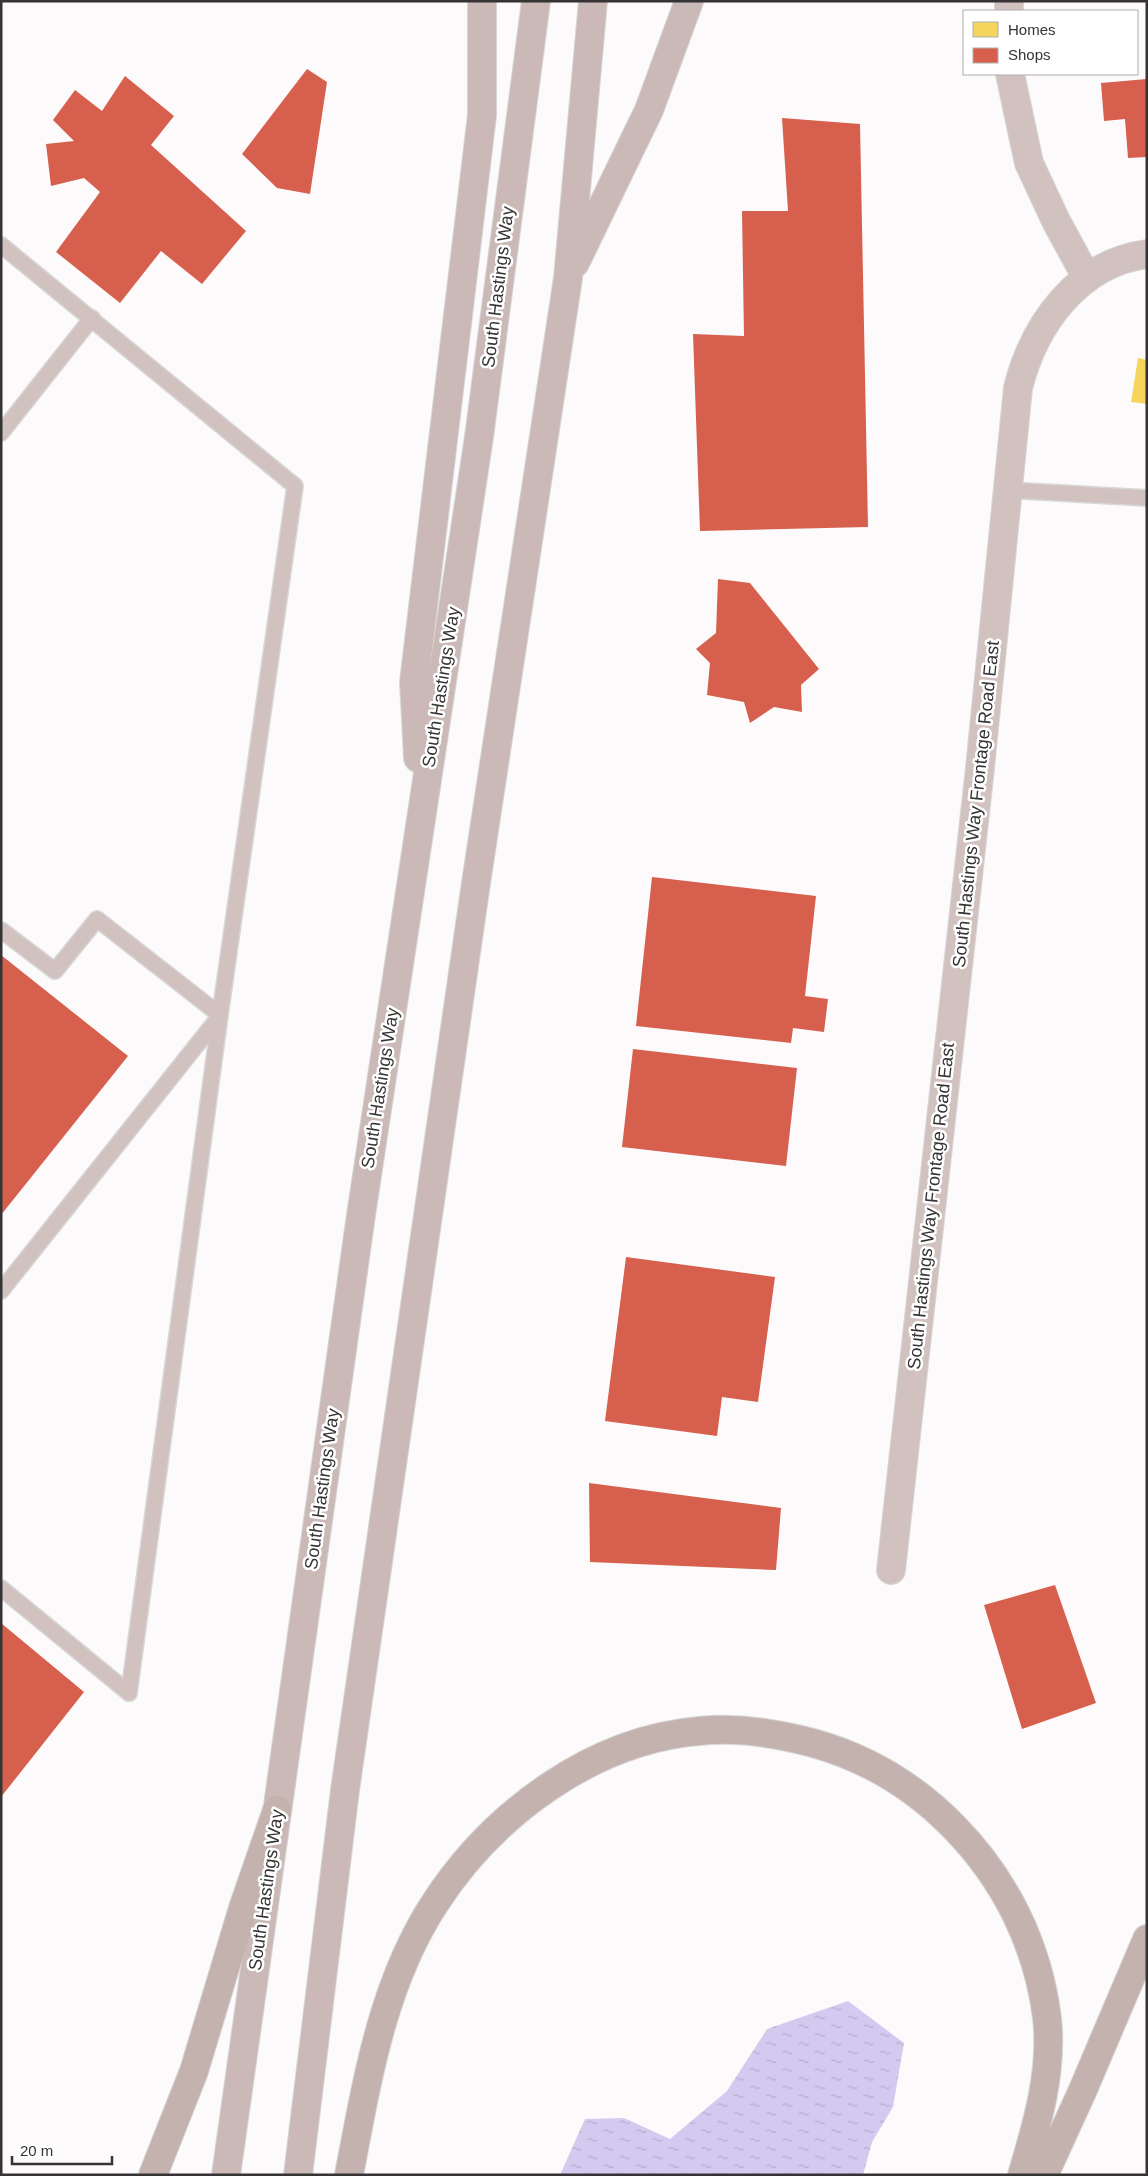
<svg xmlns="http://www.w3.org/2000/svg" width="1148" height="2176" font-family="Arial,sans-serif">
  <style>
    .water { fill: url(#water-ripples) }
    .homes { fill: #f6d55c }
    .shops { fill: #d6604d }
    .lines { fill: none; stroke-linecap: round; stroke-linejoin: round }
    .service-casing { stroke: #d8d7d7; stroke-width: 18 }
    .minor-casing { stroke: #d8d7d7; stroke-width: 30 }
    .primary-casing { stroke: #d8d7d7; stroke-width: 30 }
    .motorway-casing { stroke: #d8d7d7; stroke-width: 30 }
    .service { stroke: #d1c2bf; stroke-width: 15 }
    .minor { stroke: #d1c2bf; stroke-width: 28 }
    .primary { stroke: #cab9b6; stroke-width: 28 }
    .motorway { stroke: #c4b2af; stroke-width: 28 }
    .labels { text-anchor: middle; stroke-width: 5; stroke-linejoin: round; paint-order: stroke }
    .street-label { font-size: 18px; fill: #353334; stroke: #fff }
  </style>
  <defs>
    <pattern id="water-ripples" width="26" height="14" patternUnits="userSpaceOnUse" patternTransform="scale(1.25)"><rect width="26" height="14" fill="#d2caef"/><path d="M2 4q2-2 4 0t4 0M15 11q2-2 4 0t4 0" fill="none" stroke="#b5aece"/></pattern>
  </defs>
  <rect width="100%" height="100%" fill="#fdfafb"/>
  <path class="water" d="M848,2001l56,42 -11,64 -21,35 -9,33h-303l25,-56 39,-1 46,21 57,-48 40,-62z"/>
  <path class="homes" d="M1138,358l9,2v44l-16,-2z"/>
  <g class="shops">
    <path d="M307,69l20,13 -17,112 -33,-6 -35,-34z"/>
    <path d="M125,76l49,40 -23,29 95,86 -44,53 -41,-33 -41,52 -64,-51 44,-60 -16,-14 -33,8 -5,-42 28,-3 -21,-21 22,-30 27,21z"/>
    <path d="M1147,79v78l-19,1 -3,-39 -21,2 -3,-38z"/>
    <path d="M782,118l78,6 8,403 -168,4 -7,-197 51,2 -2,-125h46z"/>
    <path d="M718,579l32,4 69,86 -18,16 1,27 -28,-5 -24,16 -6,-21 -37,-7 3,-32 -14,-14 20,-16z"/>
    <path d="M652,877l164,19 -11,100 23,3 -4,33 -31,-4 -2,15 -155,-17z"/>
    <path d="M1,955l127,101 -127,159z"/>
    <path d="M633,1049l164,19 -11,98 -164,-19z"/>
    <path d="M626,1257l149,20 -17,125 -36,-5 -5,39 -112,-15z"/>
    <path d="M589,1483l192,25 -5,62 -186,-8z"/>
    <path d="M1055,1585l41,118 -74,26 -38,-124z"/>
    <path d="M1,1623l83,69 -83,105z"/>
  </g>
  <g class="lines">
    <defs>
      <g id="service">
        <path d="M1,245l294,241 -75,529 -91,678"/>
        <path d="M1,433l91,-115"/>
        <path d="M1009,490l138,8"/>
        <path d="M1,930l54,41 42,-52 123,96"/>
        <path d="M1,1291l218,-274"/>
        <path d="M1,1588l128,105"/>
      </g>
      <g id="minor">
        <path d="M1009,1v10"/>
        <path d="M1010,74l19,89 27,58 31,57"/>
        <path d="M891,1570l89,-802 38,-380c16,-64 60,-125 129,-134"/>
      </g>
      <g id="primary">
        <path d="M575,263l74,-153 40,-109"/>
        <path d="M418,758l-4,-76 68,-567v-114"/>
        <path d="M226,2175l135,-960 118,-778 57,-436"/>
        <path d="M298,2175l47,-385 131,-907 92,-605 25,-277"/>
      </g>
      <g id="motorway">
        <path d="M153,2175l41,-104 49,-163 34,-98"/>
        <path d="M349,2175c18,-94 33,-191 86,-272 58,-89 157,-163 264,-172 39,-4 77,2 114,12 54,15 102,44 141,84 51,52 84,118 93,191 6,53 -10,107 -25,157"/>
        <path d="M1044,2175l38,-83 65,-153"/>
      </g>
    </defs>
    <use href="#service" class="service-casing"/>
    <use href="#minor" class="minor-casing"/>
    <use href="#primary" class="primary-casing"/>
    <use href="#motorway" class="motorway-casing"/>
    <use href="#service" class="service"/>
    <use href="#minor" class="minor"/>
    <use href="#primary" class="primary"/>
    <use href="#motorway" class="motorway"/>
  </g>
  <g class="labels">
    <g class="street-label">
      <text transform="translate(498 287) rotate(-83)" y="6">South Hastings Way</text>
      <text transform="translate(441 687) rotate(-81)" y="6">South Hastings Way</text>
      <text transform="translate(976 804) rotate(-84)" y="6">South Hastings Way Frontage Road East</text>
      <text transform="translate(380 1088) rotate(-81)" y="6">South Hastings Way</text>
      <text transform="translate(931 1206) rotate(-84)" y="6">South Hastings Way Frontage Road East</text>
      <text transform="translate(322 1489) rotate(-82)" y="6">South Hastings Way</text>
      <text transform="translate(266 1890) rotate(-82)" y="6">South Hastings Way</text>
    </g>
  </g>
  <rect width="1148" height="2176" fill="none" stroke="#353334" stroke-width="5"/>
  <rect x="963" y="10" width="175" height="65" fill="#ffffff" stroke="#aeadae"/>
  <rect x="973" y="22" width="25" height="15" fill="#f6d55c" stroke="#aeadae"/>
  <text x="1008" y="35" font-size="15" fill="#353334">Homes</text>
  <rect x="973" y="48" width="25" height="15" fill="#d6604d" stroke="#aeadae"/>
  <text x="1008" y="60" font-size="15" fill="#353334">Shops</text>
  <path d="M12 2156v8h100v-8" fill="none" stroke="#353334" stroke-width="2.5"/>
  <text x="20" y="2156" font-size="15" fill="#353334" stroke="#ffffff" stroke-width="4" paint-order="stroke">20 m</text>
</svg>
